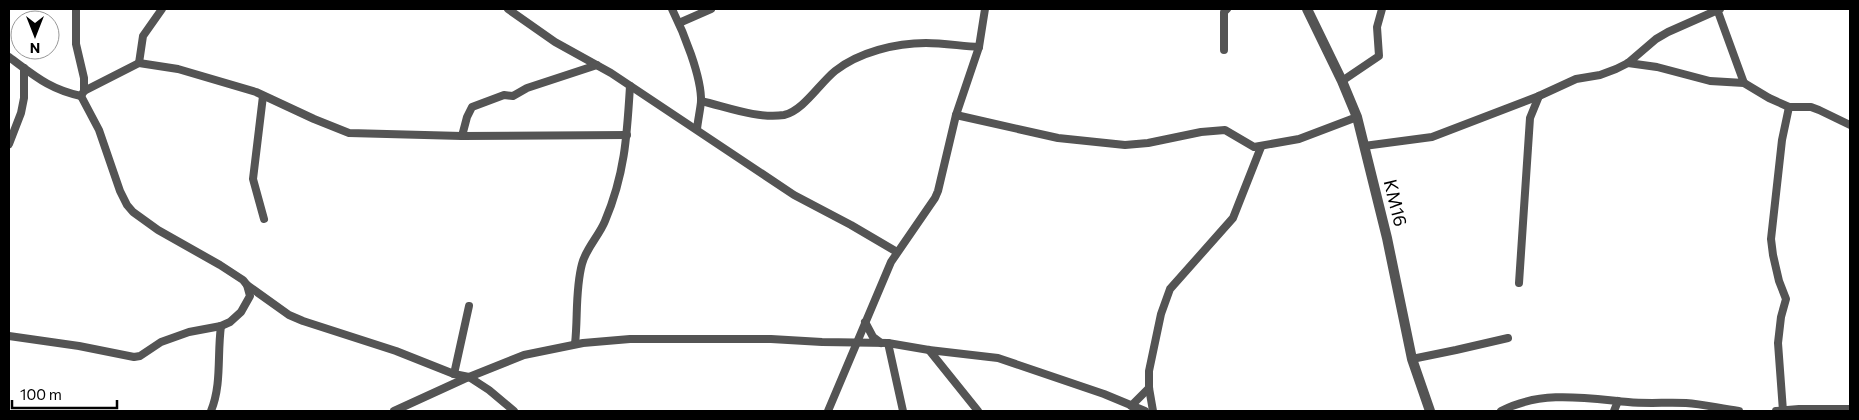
<svg xmlns="http://www.w3.org/2000/svg" width="1859" height="420" font-family="Commissioner,sans-serif">
  <style>
    .lines { fill: none; stroke-linecap: round; stroke-linejoin: round }
    .minor { stroke: #545454; stroke-width: 8 }
    .tertiary { stroke: #545454; stroke-width: 10 }
    .labels { text-anchor: middle; stroke-width: 4; stroke-linejoin: round; paint-order: stroke }
    .street-label { font-size: 18px; fill: #000; stroke: #fff }
  </style>
  <rect width="100%" height="100%" fill="#fff"/>
  <g class="lines">
    <g class="minor">
      <path d="M76,9v35l8,34v13"/>
      <path d="M508,9l47,33 56,31 183,122 57,30 46,27"/>
      <path d="M672,9c11,22 30,68 29,93 -1,9 -3,18 -4,27"/>
      <path d="M1717,9l27,74"/>
      <path d="M679,23l32,-14"/>
      <path d="M1224,50v-38l3,-3"/>
      <path d="M9,57c26,19 40,32 72,39l3,-5 55,-28 39,6 78,23 58,27 35,14 113,3 165,-1"/>
      <path d="M139,63l4,-27 19,-27"/>
      <path d="M1628,63l29,4 53,14 34,2 25,15 20,9h22l8,3 31,15"/>
      <path d="M1342,81l37,-25 -2,-29 5,-18"/>
      <path d="M263,96l-10,83 11,40"/>
      <path d="M701,101c26,6 56,18 83,14 19,-4 36,-32 51,-44 24,-19 61,-28 91,-28 17,0 35,3 53,4"/>
      <path d="M956,115l102,23 67,7 23,-2 53,-11 24,-2 29,17 45,-8 58,-22"/>
      <path d="M462,136l5,-19 5,-10 32,-12 9,1 14,-8 70,-23"/>
      <path d="M9,144l12,-31 3,-15v-30"/>
      <path d="M1364,146l68,-9 107,-41 37,-17 24,-4 16,-6 12,-6 28,-24 12,-7 52,-23"/>
      <path d="M1519,283l11,-165 9,-22"/>
      <path d="M247,285l42,30 14,6 93,30 58,23 15,3 20,13 25,21"/>
      <path d="M865,322l8,15 8,6"/>
      <path d="M9,336l70,10 55,11 6,-1 21,-14 28,-10 32,-6 9,-4 11,-10 9,-16 -3,-11 -4,-5 -23,-15 -62,-35 -25,-18 -6,-7 -7,-14 -21,-61 -18,-34"/>
      <path d="M888,343l15,68"/>
      <path d="M575,344c3,-26 0,-54 7,-80 4,-16 17,-28 23,-43 20,-47 22,-86 25,-135"/>
      <path d="M929,350l49,61"/>
      <path d="M1412,359l44,-9 52,-12"/>
      <path d="M454,374l15,-68"/>
      <path d="M1131,406l18,-18"/>
      <path d="M211,411c11,-27 6,-56 10,-85"/>
      <path d="M394,411l70,-32 60,-24 59,-12 47,-4h141l51,3 66,1 41,7 69,8 106,36 41,17"/>
      <path d="M828,411l63,-149 44,-64 3,-7 18,-76 23,-68 6,-38"/>
      <path d="M1153,411l-4,-23v-17l12,-57 9,-25 63,-71 28,-71"/>
      <path d="M1501,411c40,-21 84,-13 127,-9 20,2 39,0 58,1 18,1 35,6 53,8"/>
      <path d="M1614,411l4,-10"/>
      <path d="M1776,411l23,-2h51"/>
      <path d="M1783,411l-5,-68 3,-26 5,-18 -7,-18 -6,-26 -2,-16 11,-99 7,-33"/>
    </g>
    <path class="tertiary" d="M1307,9l35,72 15,36 30,121 25,121 18,52"/>
  </g>
  <g class="labels">
    <g class="street-label">
      <text transform="translate(1395 203) rotate(76)" y="6">KM16</text>
    </g>
  </g>
  <rect width="1859" height="420" fill="none" stroke="#000000" stroke-width="20"/>
  <g transform="translate(35 35) rotate(180)"><circle r="24" fill="#ffffff" stroke="#999999"/>
  <path d="M0-4L9 19L0 12L-9 19Z" fill="#000000"/>
  <text y="-8" font-size="14" font-weight="bold" text-anchor="middle" fill="#000000">N</text>
  </g>
  <path d="M12 400v8h105v-8" fill="none" stroke="#000000" stroke-width="2.5"/>
  <text x="20" y="400" font-size="15" fill="#000000" stroke="#ffffff" stroke-width="4" paint-order="stroke">100 m</text>
</svg>
